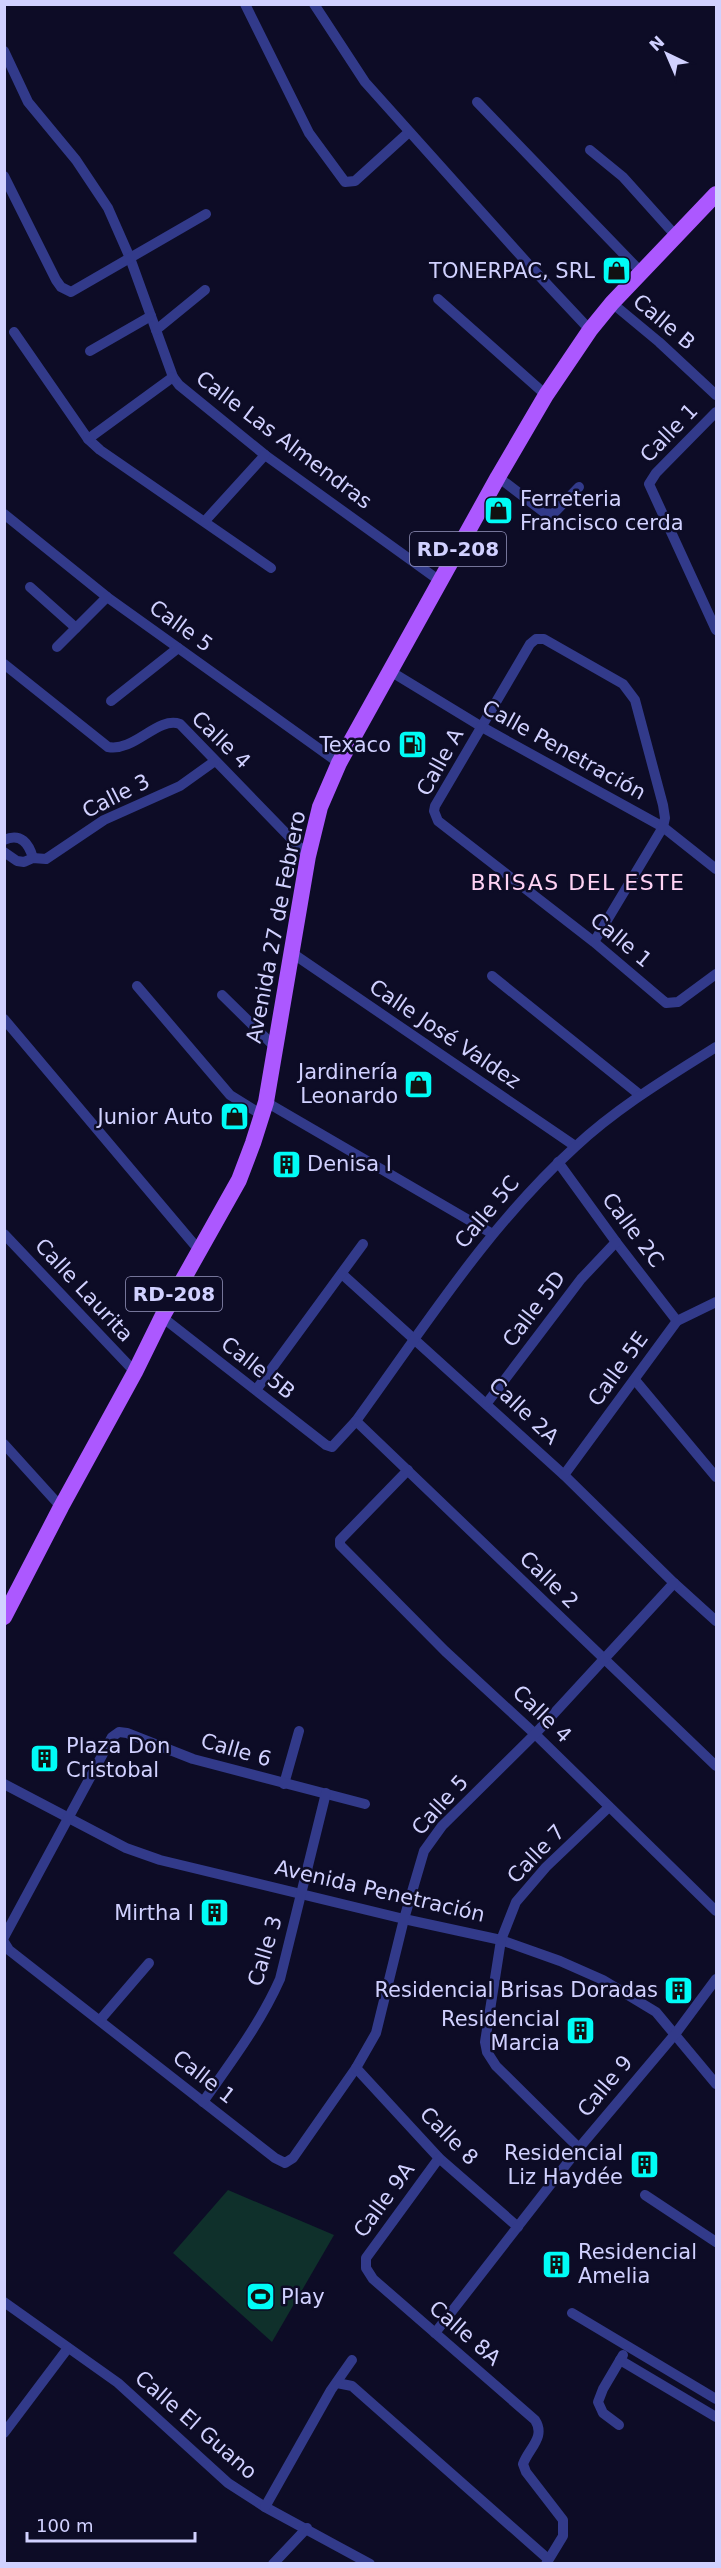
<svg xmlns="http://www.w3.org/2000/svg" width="721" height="2568" font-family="'DejaVu Sans',sans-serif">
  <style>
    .pitch { fill: #0f302b }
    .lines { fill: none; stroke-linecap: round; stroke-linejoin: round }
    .minor { stroke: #323a8a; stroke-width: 10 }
    .primary { stroke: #ac58ff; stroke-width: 16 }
    .labels { text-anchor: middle; stroke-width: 5; stroke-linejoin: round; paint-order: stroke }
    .shield { fill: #0d0c26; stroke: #9696be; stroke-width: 1.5 }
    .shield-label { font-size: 20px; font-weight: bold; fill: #d1d1ff }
    .poi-label { font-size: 21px; fill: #d1d1ff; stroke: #0d0c26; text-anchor: end }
    .street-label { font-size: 21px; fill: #d1d1ff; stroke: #0d0c26 }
    .neighbourhood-label { font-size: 22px; letter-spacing: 1.5px; fill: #ffd3f4; stroke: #0d0c26 }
  </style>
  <rect width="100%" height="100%" fill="#0d0c26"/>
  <path class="pitch" d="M228,2190l106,45 -62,107 -99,-89z"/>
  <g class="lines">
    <g class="minor">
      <path d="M245,4l64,129 36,49 10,-1 54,-49"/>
      <path d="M314,4l51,78 165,184 60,64"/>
      <path d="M4,51l24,51 48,58 32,48 22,50 43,119 6,8 86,70 175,126"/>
      <path d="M477,102l164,170"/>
      <path d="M590,150l33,27 53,59"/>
      <path d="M4,176l52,104 5,7 10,5 135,-78"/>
      <path d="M438,299l108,96"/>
      <path d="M612,303l47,39 57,53"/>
      <path d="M156,330l49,-40"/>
      <path d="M14,332l74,107 12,11 171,118"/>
      <path d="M90,351l61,-35"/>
      <path d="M716,412l-60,61 -7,11 67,146"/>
      <path d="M88,439l85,-62"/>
      <path d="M498,477l47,36 8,1 26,-27"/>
      <path d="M4,514l103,83 232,166"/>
      <path d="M205,521l60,-66"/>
      <path d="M30,587l46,41"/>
      <path d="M57,647l50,-50"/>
      <path d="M4,664l104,83c27,5 49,-31 72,-23l128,132"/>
      <path d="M390,671l92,56 181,100 53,42"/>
      <path d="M111,701l67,-53"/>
      <path d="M4,840c17,-8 25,4 29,18"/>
      <path d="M4,852l13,9 7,1 9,-4 13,1 58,-39 76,-34 35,-25"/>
      <path d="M594,942l69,-115 2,-9 -2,-13 -28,-105 -12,-16 -79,-45h-8l-6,5 -95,162 -1,5 4,10 156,121 72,61 12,-1 38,-28"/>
      <path d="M292,953l283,193"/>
      <path d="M492,976l148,119"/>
      <path d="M137,986l93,109 32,20"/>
      <path d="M222,995l54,53"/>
      <path d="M4,1019l194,230"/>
      <path d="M266,1102l225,131"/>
      <path d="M558,1162l58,80 61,79"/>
      <path d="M4,1234l131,138"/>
      <path d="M342,1274l222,201 110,108 42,38"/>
      <path d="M162,1317l164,128 6,2 24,-26c69,-95 132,-195 219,-274 43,-40 92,-69 141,-100"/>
      <path d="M635,1380l81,97"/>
      <path d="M256,1390l107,-146"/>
      <path d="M487,1403l94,-124 35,-37"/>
      <path d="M356,1421l360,345"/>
      <path d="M4,1444l57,63"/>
      <path d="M408,1470l-68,70v5l105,106 90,83 181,177"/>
      <path d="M564,1475l113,-154 39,-19"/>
      <path d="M4,1784l122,64 34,12 244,59 97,21 59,21 43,19 53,32 60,72"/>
      <path d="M284,1784l15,-53"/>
      <path d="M4,1937l108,-200 7,-5 8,1 66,26 172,45"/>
      <path d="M4,1942l5,8 266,208 10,5 8,-5 63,-90 20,-35 28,-114 20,-68 18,-25 93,-92 139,-151"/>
      <path d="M100,2020l49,-57"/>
      <path d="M356,2068l83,90 79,69"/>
      <path d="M203,2102c28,-40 57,-78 77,-123l46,-186"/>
      <path d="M579,2148l-83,-82 -9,-14 -2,-10 16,-102 15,-38 30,-35 63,-60"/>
      <path d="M439,2158l-73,100v10l7,11 162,141c11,17 -6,28 -12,44l3,8 37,48v16l-17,28"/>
      <path d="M645,2195l71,47"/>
      <path d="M4,2302l114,81 110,100 37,24 105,57"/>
      <path d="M572,2313l144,86"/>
      <path d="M435,2333l144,-185 97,-115 40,-54"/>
      <path d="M620,2360l96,57"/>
      <path d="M337,2383l15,3 196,173"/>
      <path d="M619,2425l-16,-12 -5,-11 5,-13 20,-34"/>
      <path d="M4,2433l64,-85"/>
      <path d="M265,2507l66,-117 21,-30"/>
      <path d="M273,2564l34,-36"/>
    </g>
    <path class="primary" d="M4,1617l57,-110 74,-135 27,-55 77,-137 14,-37 13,-41 42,-246 12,-49 19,-44 159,-286 48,-82 44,-65 22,-27 104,-109"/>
  </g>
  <defs>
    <symbol id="shop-square" viewBox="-11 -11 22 22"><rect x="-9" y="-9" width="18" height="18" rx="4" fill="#00fcf6" stroke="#0d0c26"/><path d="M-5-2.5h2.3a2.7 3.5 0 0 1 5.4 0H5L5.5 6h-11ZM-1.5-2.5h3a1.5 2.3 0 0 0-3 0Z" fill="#111"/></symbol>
    <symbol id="fuel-square" viewBox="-11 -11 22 22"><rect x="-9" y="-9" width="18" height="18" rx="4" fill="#00fcf6" stroke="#0d0c26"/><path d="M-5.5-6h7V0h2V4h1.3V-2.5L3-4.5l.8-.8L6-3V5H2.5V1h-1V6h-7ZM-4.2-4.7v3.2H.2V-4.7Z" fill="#111"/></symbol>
    <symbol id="building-square" viewBox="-11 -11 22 22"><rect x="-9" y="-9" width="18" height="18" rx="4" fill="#00fcf6" stroke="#0d0c26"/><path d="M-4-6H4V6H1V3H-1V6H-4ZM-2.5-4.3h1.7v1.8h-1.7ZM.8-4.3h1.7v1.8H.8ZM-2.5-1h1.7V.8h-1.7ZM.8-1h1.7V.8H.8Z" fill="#111"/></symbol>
    <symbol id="stadium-square" viewBox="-11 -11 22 22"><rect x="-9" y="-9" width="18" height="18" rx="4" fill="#00fcf6" stroke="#0d0c26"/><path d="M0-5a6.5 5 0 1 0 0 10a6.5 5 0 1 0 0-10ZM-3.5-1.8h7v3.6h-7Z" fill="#111"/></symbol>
  </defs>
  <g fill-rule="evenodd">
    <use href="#shop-square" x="600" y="254" width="33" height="33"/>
    <use href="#shop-square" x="482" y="494" width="33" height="33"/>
    <use href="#fuel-square" x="396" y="728" width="33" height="33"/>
    <use href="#shop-square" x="402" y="1068" width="33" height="33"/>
    <use href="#shop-square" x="218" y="1100" width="33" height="33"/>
    <use href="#building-square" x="270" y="1148" width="33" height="33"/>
    <use href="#building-square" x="28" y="1742" width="33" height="33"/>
    <use href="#building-square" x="198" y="1896" width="33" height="33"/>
    <use href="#building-square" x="662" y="1974" width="33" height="33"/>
    <use href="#building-square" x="564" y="2014" width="33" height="33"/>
    <use href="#building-square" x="628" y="2148" width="33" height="33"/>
    <use href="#building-square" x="540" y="2248" width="33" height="33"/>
    <use href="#stadium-square" x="244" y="2280" width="33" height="33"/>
  </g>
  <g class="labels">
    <g class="shield">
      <rect x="410" y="532" width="96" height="34" rx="4.5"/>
      <rect x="126" y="1277" width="96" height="34" rx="4.5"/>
    </g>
    <g class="shield-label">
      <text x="458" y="556">RD-208</text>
      <text x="174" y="1301">RD-208</text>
    </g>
    <g class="poi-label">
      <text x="595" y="278">TONERPAC, SRL</text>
      <text x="520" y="506" text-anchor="start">Ferreteria<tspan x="520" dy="24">Francisco cerda</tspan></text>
      <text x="391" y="752">Texaco</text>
      <text x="398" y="1079">Jardinería<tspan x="398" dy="24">Leonardo</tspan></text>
      <text x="213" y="1124">Junior Auto</text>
      <text x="307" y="1171" text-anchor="start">Denisa I</text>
      <text x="66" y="1753" text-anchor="start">Plaza Don<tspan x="66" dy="24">Cristobal</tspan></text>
      <text x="194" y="1920">Mirtha I</text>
      <text x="658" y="1997">Residencial Brisas Doradas</text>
      <text x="560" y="2026">Residencial<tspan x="560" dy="24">Marcia</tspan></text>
      <text x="623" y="2160">Residencial<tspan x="623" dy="24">Liz Haydée</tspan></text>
      <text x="578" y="2259" text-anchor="start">Residencial<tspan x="578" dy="24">Amelia</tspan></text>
      <text x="281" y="2304" text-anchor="start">Play</text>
    </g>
    <g class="street-label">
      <text transform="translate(664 322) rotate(40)" y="7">Calle B</text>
      <text transform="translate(669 433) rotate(-46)" y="7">Calle 1</text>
      <text transform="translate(284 440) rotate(37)" y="7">Calle Las Almendras</text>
      <text transform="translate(181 626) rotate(36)" y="7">Calle 5</text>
      <text transform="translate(221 740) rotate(44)" y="7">Calle 4</text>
      <text transform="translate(564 750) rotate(29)" y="7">Calle Penetración</text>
      <text transform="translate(440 762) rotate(-61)" y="7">Calle A</text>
      <text transform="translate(116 796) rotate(-27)" y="7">Calle 3</text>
      <text transform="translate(276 927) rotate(-79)" y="7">Avenida 27 de Febrero</text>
      <text transform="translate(621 940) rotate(40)" y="7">Calle 1</text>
      <text transform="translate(445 1034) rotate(34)" y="7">Calle José Valdez</text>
      <text transform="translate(487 1212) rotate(-50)" y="7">Calle 5C</text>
      <text transform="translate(633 1230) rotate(53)" y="7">Calle 2C</text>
      <text transform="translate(84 1290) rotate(47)" y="7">Calle Laurita</text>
      <text transform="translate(534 1309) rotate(-53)" y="7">Calle 5D</text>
      <text transform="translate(258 1368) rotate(38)" y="7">Calle 5B</text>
      <text transform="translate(618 1369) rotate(-54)" y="7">Calle 5E</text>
      <text transform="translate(524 1411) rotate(43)" y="7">Calle 2A</text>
      <text transform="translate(549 1580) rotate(44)" y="7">Calle 2</text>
      <text transform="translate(542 1714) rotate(44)" y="7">Calle 4</text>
      <text transform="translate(236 1750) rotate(16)" y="7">Calle 6</text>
      <text transform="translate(440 1805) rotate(-48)" y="7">Calle 5</text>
      <text transform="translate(536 1854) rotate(-46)" y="7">Calle 7</text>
      <text transform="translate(380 1891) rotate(13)" y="7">Avenida Penetración</text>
      <text transform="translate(265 1951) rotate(-73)" y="7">Calle 3</text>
      <text transform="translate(204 2077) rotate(38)" y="7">Calle 1</text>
      <text transform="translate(605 2086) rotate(-50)" y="7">Calle 9</text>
      <text transform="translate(449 2136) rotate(45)" y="7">Calle 8</text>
      <text transform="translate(384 2200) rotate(-54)" y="7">Calle 9A</text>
      <text transform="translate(465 2333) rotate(41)" y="7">Calle 8A</text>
      <text transform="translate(196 2425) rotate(41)" y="7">Calle El Guano</text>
    </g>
    <g class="neighbourhood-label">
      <text x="578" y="890">BRISAS DEL ESTE</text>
    </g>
  </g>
  <rect width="721" height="2568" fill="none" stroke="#d1d1ff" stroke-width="12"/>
  <g transform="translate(667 54) rotate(316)" stroke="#0d0c26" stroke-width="4.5" paint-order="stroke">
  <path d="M0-4.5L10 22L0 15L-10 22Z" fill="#d1d1ff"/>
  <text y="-9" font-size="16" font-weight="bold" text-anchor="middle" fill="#d1d1ff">N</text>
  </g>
  <path d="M27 2532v9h168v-9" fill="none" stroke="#d1d1ff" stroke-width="3"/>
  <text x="36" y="2532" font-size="18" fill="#d1d1ff" stroke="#0d0c26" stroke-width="4.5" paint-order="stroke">100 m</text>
</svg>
